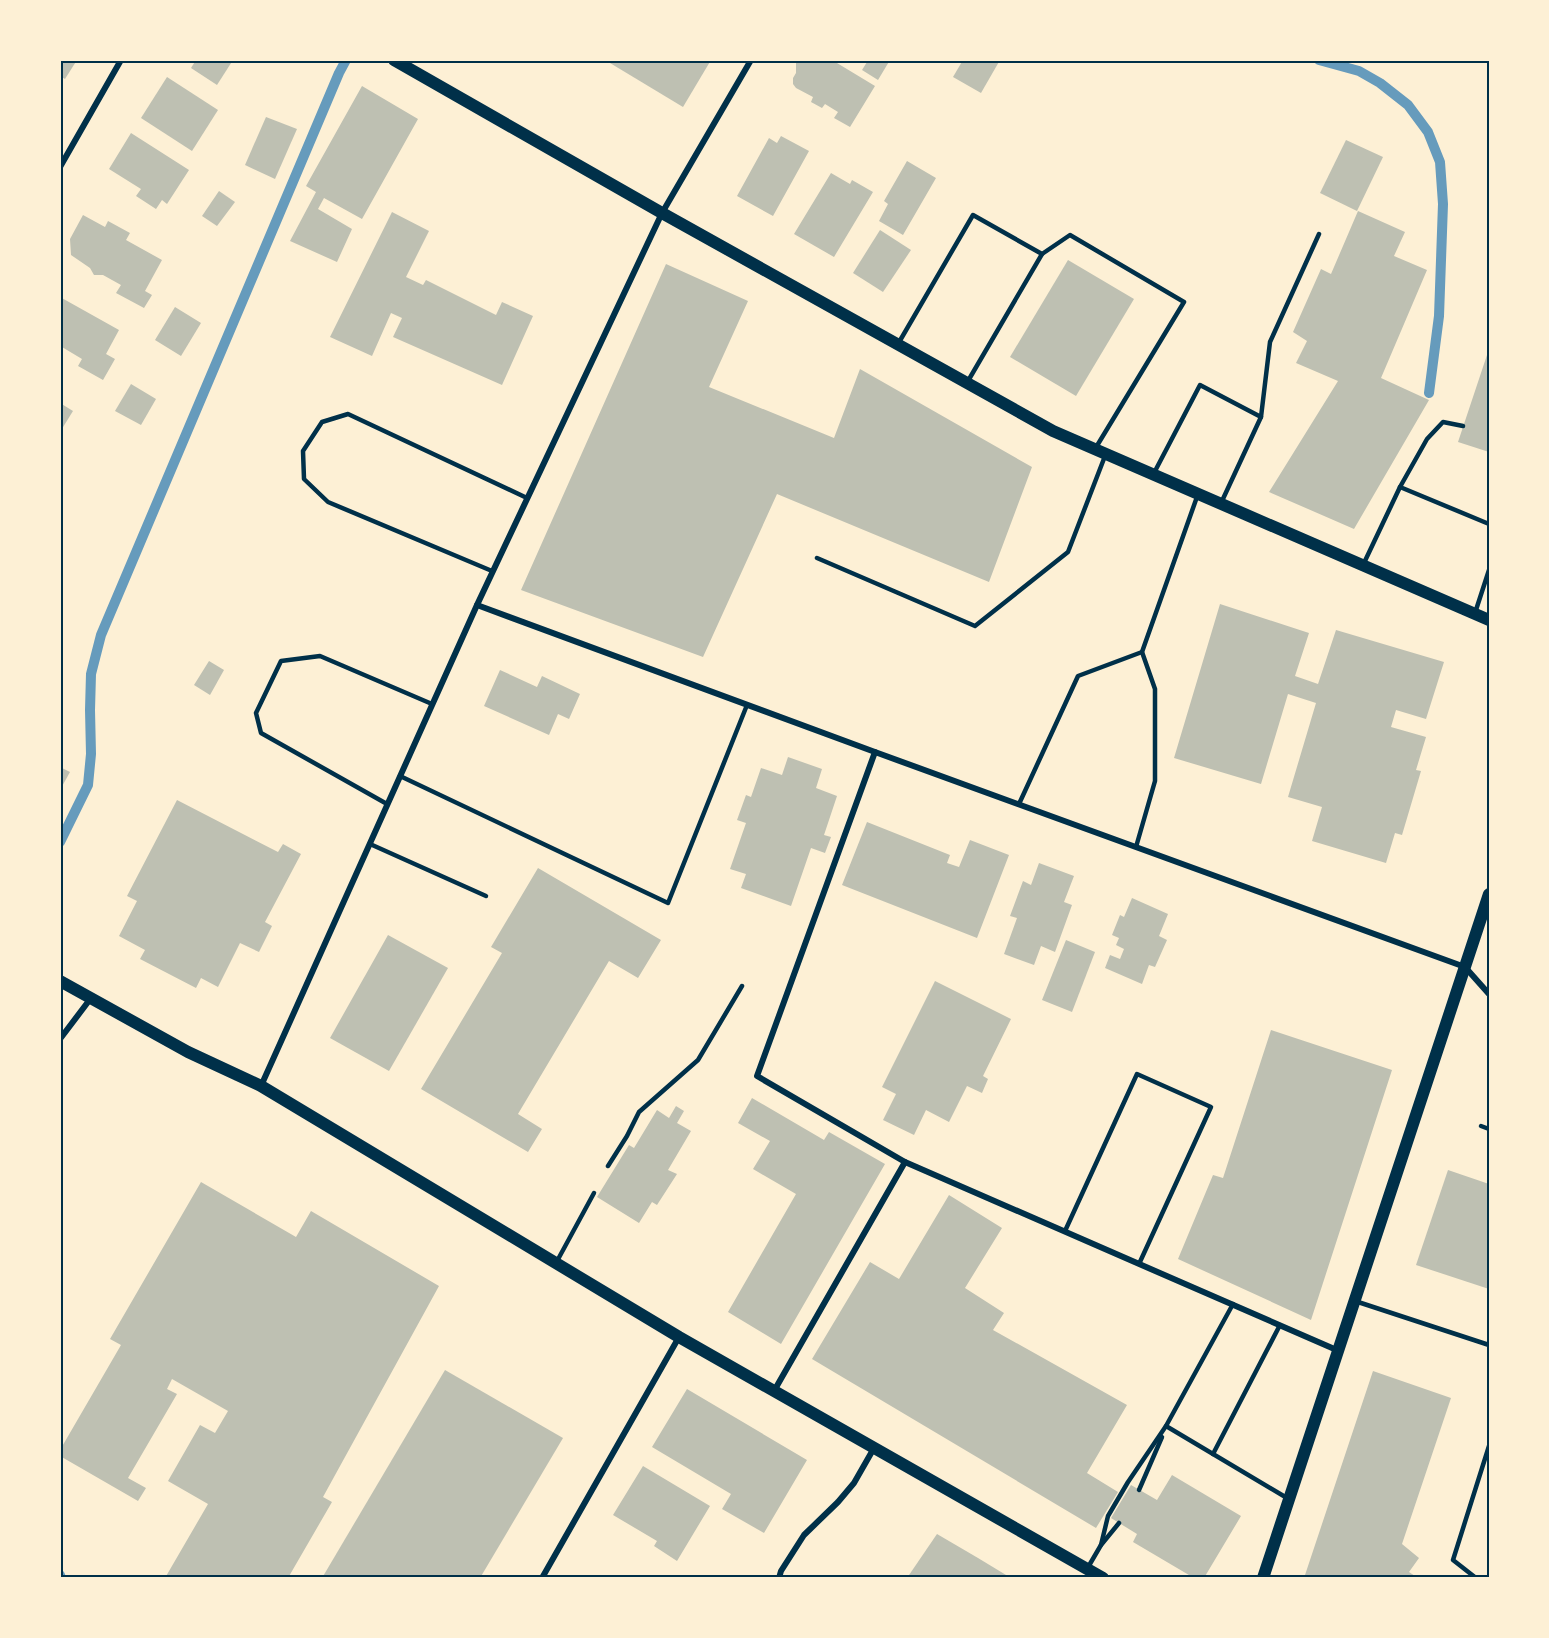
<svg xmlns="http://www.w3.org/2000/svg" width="1549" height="1638" font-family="'Open Sans',sans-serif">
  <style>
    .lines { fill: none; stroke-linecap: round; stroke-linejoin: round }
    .stream { stroke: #669bbc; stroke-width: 10 }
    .building { fill: #bec0b2 }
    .service { stroke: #003049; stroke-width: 4.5 }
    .minor { stroke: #003049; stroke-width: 6 }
    .secondary { stroke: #003049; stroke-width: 12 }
    .neatline { fill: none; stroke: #003049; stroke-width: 2 }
  </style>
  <rect width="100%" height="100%" fill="#fdf0d5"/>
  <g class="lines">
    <g class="stream">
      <path d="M1319,60l40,11 21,12 28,22 20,27 12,30 3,42 -4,112 -10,77"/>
      <path d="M60,842l28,-57 3,-31 -1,-44 1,-36 10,-39 238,-562 7,-13"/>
      <path d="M60,1575l1,3"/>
    </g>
  </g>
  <g class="building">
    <path d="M60,60h17l-12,19 -5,-3z"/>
    <path d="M196,60h37l-16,25 -26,-17z"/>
    <path d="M605,60h106l-28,47z"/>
    <path d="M796,60h36l43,26 -25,41 -16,-9 4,-6 -13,-8 -3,4 -11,-6 2,-5 -17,-9 -3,-4v-6l3,-5z"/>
    <path d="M864,60h26l-12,20 -16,-10 5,-8z"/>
    <path d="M963,60h37l-19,33 -28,-16z"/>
    <path d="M167,77l51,33 -26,41 -51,-33z"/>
    <path d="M362,86l56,33 -56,100 -38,-21 -6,11 34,20 -15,33 -47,-21 26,-49 -10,-6z"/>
    <path d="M266,117l31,12 -22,50 -30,-14z"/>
    <path d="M131,133l58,37 -22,34 -5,-4 -6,9 -20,-13 5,-7 -32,-20z"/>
    <path d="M781,136l28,15 -36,65 -36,-20 32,-58 8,5z"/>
    <path d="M1346,140l37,17 -26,54 -37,-18z"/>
    <path d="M907,161l29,17 -33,57 -24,-14 9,-17 -4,-3z"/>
    <path d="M831,173l19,11 2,-4 21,12 -39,65 -40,-23z"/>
    <path d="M219,191l16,11 -18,24 -15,-10z"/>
    <path d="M1358,211l47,21 -11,24 33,14 -46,108 48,22 -75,129 -85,-37 69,-111 -42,-18 11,-22 -14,-9 28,-63 10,5z"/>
    <path d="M392,212l37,19 -23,46 17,8 3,-5 70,35 6,-13 31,14 -31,69 -109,-48 9,-19 -11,-5 -19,43 -42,-19z"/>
    <path d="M83,215l22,12 3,-6 22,12 -4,7 36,20 -17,31 7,4 -8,13 -28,-15 5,-8 -18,-10h-9l-4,-7 -19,-13 -1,-16z"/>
    <path d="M880,230l31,20 -28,42 -30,-19z"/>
    <path d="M1068,260l66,39 -58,97 -66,-39z"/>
    <path d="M666,264l82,37 -39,86 125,51 26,-69 172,98 -43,115 -212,-88 -74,163 -182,-67z"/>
    <path d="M60,297l59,33 -13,24 9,5 -12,21 -25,-14 4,-7 -20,-12 -2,1z"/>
    <path d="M175,307l26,16 -20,33 -26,-16z"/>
    <path d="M1489,349v103l-31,-10z"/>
    <path d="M131,384l25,15 -15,26 -26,-14z"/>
    <path d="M60,403l13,8 -13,21z"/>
    <path d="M1220,604l89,29 -14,43 23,8 18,-54 108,32 -18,57 -30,-9 -5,17 35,10 -10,33 5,1 -19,64 -7,-2 -9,30 -74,-22 10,-34 -34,-10 28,-94 -28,-9 -27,90 -87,-26z"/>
    <path d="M209,661l15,9 -14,25 -16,-10z"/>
    <path d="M500,670l37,17 5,-11 38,18 -11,25 -11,-5 -9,21 -65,-29z"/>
    <path d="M788,757l34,12 -6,19 21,8 -13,39 7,2 -6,16 -14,-5 -20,58 -50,-18 5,-14 -16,-5 16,-46 -9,-3 9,-25 5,2 10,-29 21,7z"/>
    <path d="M60,767l10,5 -10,18z"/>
    <path d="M177,800l101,52 5,-8 18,10 -36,68 7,4 -13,26 -19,-9 -22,44 -17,-9 -5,10 -56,-29 5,-9 -26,-14 18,-35 -10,-5z"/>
    <path d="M867,822l83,33 -3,8 12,4 11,-27 39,15 -32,83 -135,-53z"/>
    <path d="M1039,863l35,13 -10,26 8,3 -17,47 -14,-6 -7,19 -30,-11 13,-36 -7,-2 13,-35 8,4z"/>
    <path d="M538,868l123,72 -23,38 -29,-17 -91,153 24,15 -14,23 -107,-63 81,-136 -11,-6z"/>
    <path d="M1132,898l36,16 -9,22 8,4 -12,27 -6,-2 -7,19 -37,-16 5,-13 10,4 4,-10 -8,-4 3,-7 -7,-3 8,-20 4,2z"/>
    <path d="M388,935l60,33 -59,103 -59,-33z"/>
    <path d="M1066,940l29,12 -23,60 -30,-12z"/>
    <path d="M935,981l76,38 -28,57 5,3 -6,14 -15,-7 -18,36 -23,-12 -12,25 -31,-15 13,-26 -14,-7z"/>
    <path d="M1271,1030l121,40 -81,250 -133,-61 35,-84 10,3z"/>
    <path d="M752,1098l72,42 5,-8 56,32 -104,180 -53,-32 68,-118 -43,-25 17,-28 -32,-18z"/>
    <path d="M676,1106l8,5 -7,12 14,8 -23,39 9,4 -20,31 -5,-3 -13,21 -42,-26 32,-52 5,3 23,-38 12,8z"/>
    <path d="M1448,1170l41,14v105l-73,-24z"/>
    <path d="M201,1182l95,55 15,-26 128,75 -116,211 9,5 -44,76h-123l43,-74 -40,-23 32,-56 15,8 13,-22 -56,-32 -5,10 10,5 -49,84 18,10 -8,13 -78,-45v-6l61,-105 -11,-6z"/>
    <path d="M949,1195l53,33 -37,60 39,25 -11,17 134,75 -40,68 31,19 -22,36 -284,-169 58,-97 29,17z"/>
    <path d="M445,1370l118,68 -83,140h-158z"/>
    <path d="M1373,1371l78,27 -49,146 17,14 -10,14 9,6h-114z"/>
    <path d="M687,1389l120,71 -43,73 -42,-24 9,-15 -79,-47z"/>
    <path d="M643,1466l67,40 -33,55 -23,-15 3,-5 -44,-26z"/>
    <path d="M1172,1475l69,41 -37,62h-10l-61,-36 4,-8 -26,-16 20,-33 26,15z"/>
    <path d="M937,1534l41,24 33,20h-104z"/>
  </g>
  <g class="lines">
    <g class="service">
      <path d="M898,344l75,-129 69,39 28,-19 114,67 -89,147"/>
      <path d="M968,381l74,-127"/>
      <path d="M1154,473l46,-88 61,32"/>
      <path d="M1400,487l89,37"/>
      <path d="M1222,501l39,-84 9,-75 49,-108"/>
      <path d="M817,558l158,68 93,-74 37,-96"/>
      <path d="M1364,563l36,-76 27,-48 16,-17 20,4"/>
      <path d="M492,571l-164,-69 -24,-23 -1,-28 19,-29 26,-8 179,84"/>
      <path d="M1475,613l14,-43"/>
      <path d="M400,776l268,127 79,-198"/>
      <path d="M387,804l-126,-71 -5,-20 25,-52 39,-5 112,48"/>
      <path d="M1019,804l59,-128 64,-24"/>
      <path d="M370,844l116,52"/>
      <path d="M1136,847l19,-66v-92l-13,-37 56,-158"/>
      <path d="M1481,1126l8,3"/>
      <path d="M608,1166l19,-30 12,-24 59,-52 44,-74"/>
      <path d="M1065,1231l72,-157 74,33 -72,157"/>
      <path d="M556,1263l38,-70"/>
      <path d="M1355,1301l134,44"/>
      <path d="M1233,1304l-67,122 121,72"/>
      <path d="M1213,1454l67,-129"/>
      <path d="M1139,1490l23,-53"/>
      <path d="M1101,1545l7,-29 20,-34 38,-56"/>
      <path d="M1087,1569l14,-24 18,-22"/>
      <path d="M1476,1578l-23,-18 36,-114"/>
    </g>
    <g class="minor">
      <path d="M60,167l61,-107"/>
      <path d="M477,605l398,147 590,215 24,27"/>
      <path d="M875,752l-118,324 148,86 434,189"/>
      <path d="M60,1039l31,-41"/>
      <path d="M261,1086l216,-481 185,-392 89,-153"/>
      <path d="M774,1391l131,-229"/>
      <path d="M542,1578l137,-241"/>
      <path d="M779,1578l2,-7 23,-36 34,-33 16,-19 20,-35"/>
    </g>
    <g class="secondary">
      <path d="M394,60l268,153 391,218 436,189"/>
      <path d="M60,981l128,71 73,34 418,251 424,241"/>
      <path d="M1263,1578l226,-684"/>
    </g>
  </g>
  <rect width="1549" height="1638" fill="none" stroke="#fdf0d5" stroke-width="123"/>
  <rect x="62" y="62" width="1426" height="1514" class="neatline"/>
</svg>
